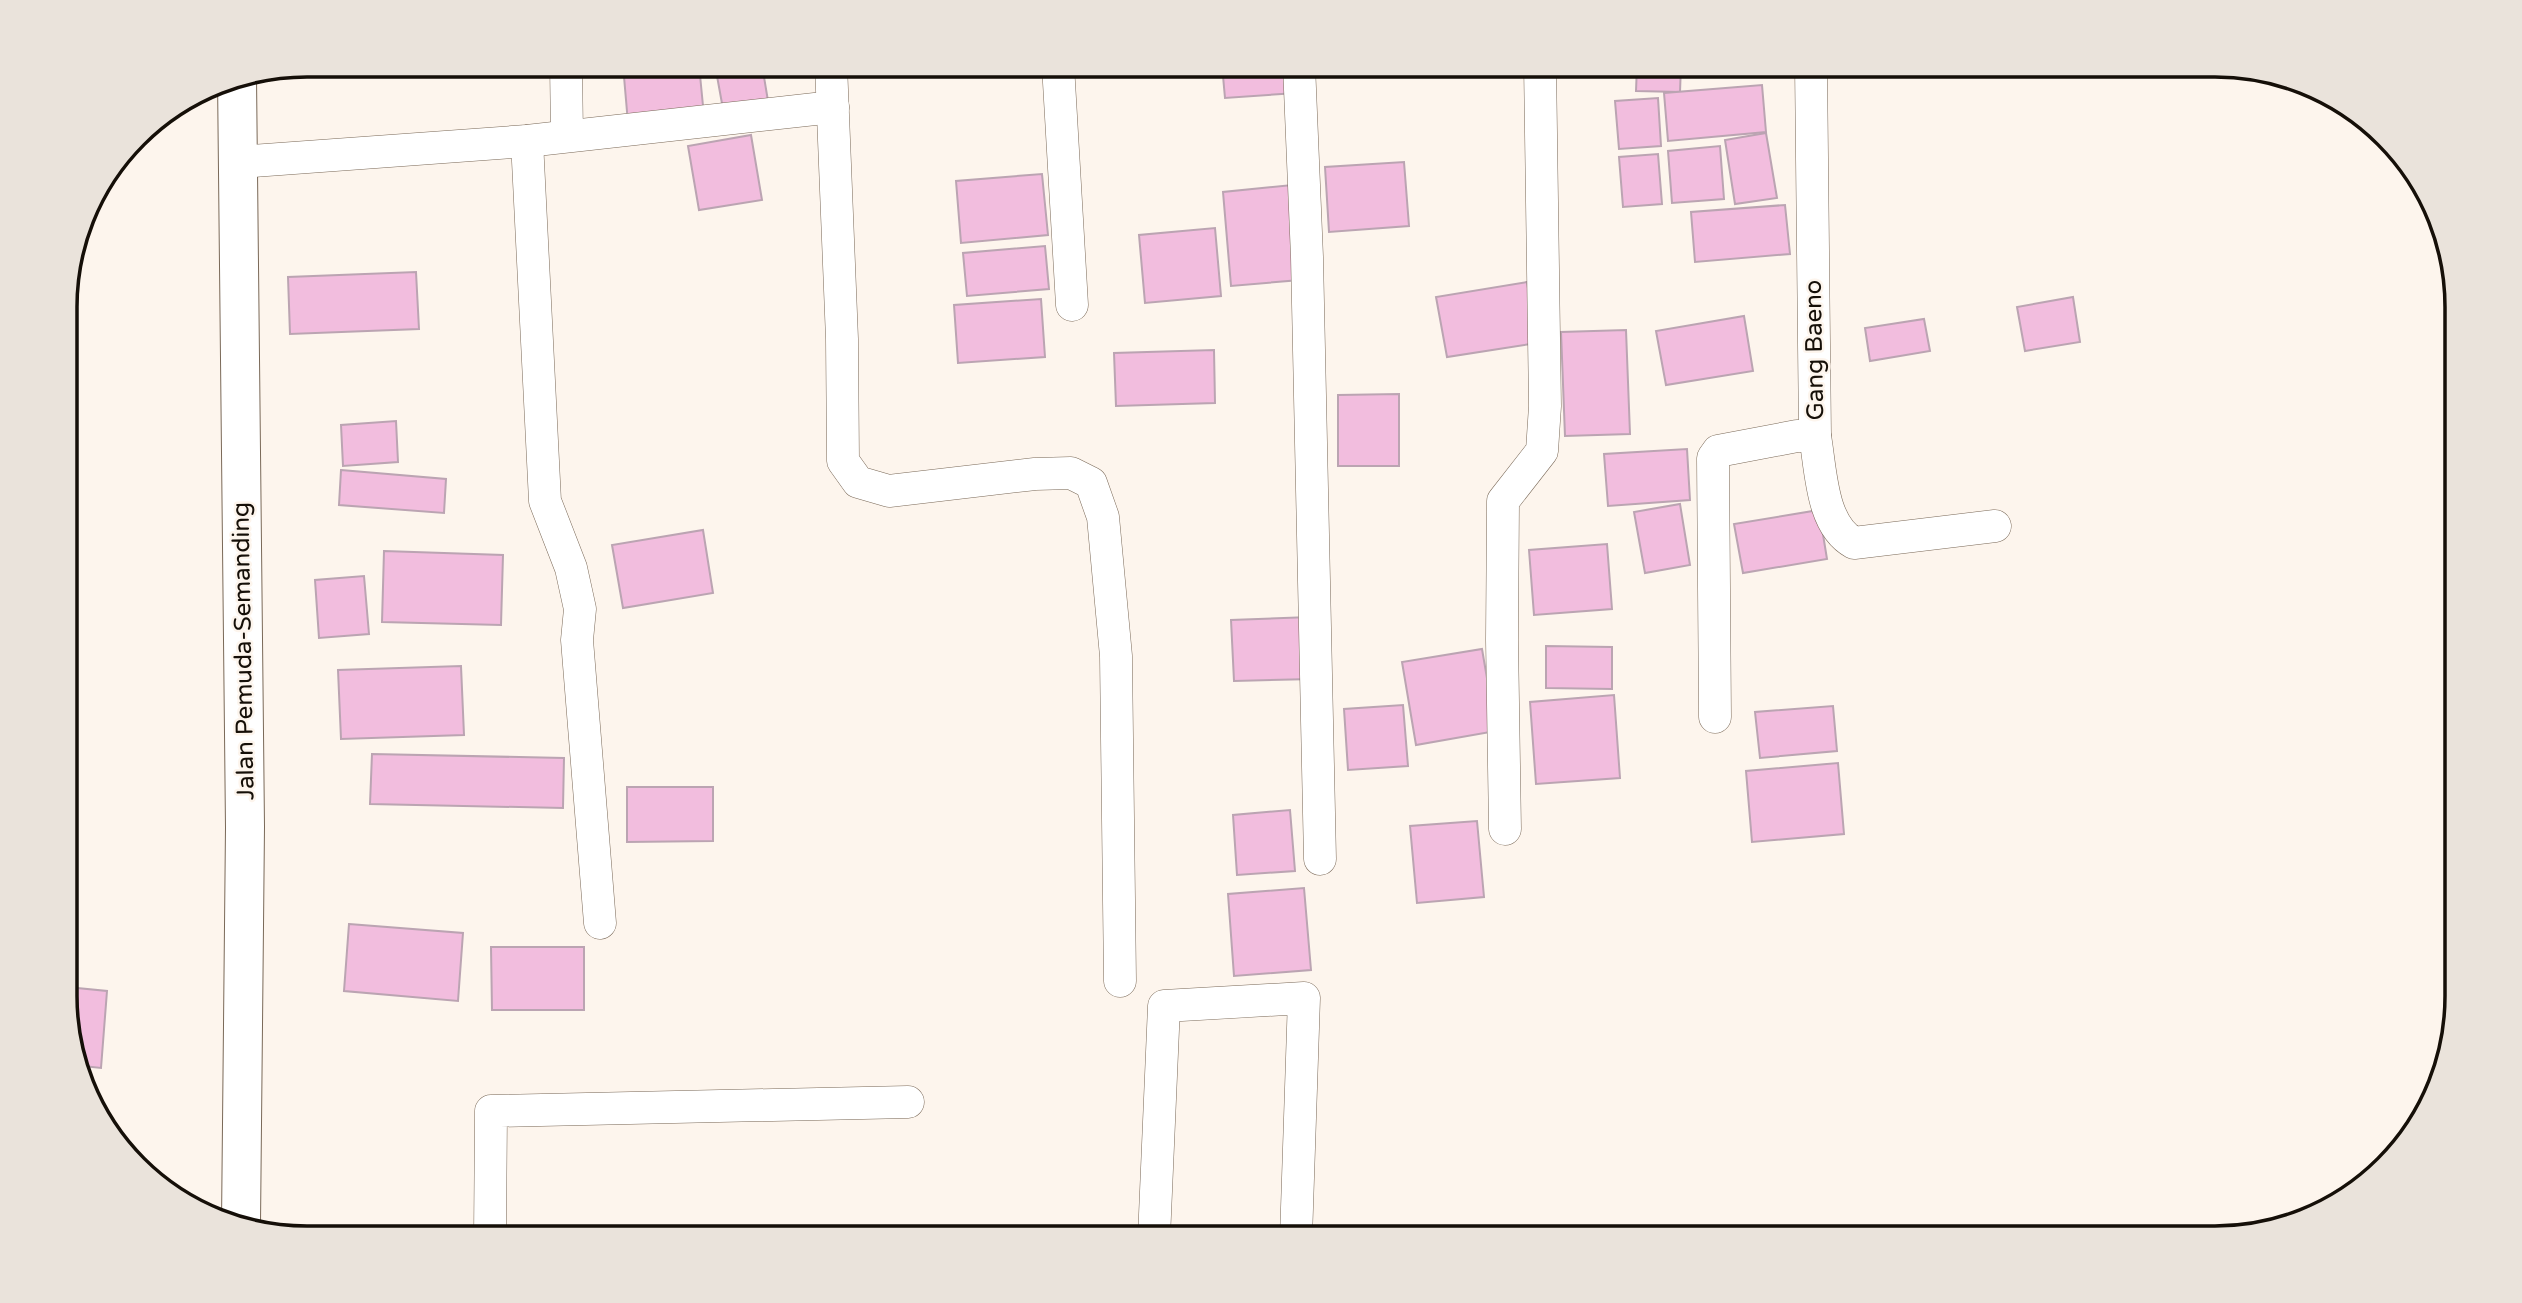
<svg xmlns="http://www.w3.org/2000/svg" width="2522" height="1303" font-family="'Varela Round',sans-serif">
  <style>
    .building { fill: #f2bdde; stroke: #bba4b2; stroke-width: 2 }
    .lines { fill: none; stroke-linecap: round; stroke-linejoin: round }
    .minor-casing { stroke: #7a6958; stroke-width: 33 }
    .secondary-casing { stroke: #7a6958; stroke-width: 40 }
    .minor { stroke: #fff; stroke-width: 32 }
    .secondary { stroke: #fff; stroke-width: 38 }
    .labels { text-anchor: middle; stroke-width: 5; stroke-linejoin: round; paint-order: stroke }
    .street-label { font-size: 24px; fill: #150f08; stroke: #fdf5ed }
    .rim { fill: none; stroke: #150f08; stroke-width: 3.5 }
  </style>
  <rect width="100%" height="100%" fill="#fdf5ed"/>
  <g class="building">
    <path d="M623,65h76l5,51 -76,7z"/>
    <path d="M715,65h47l6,36 -45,8z"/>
    <path d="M769,65h56l1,8 -56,4z"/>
    <path d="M1222,65h72l2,28 -71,5z"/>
    <path d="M1637,65h44l-1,27 -44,-1z"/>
    <path d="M1688,65h79l1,9 -79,3z"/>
    <path d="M1762,85l4,47 -98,9 -4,-48z"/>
    <path d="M1658,98l3,48 -42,3 -4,-48z"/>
    <path d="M1766,133l11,65 -42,6 -10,-64z"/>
    <path d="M751,135l11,65 -63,10 -11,-64z"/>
    <path d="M1720,146l4,53 -52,4 -4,-52z"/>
    <path d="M1658,154l4,50 -39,3 -4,-50z"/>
    <path d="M1404,162l5,64 -80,6 -4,-65z"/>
    <path d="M1042,174l6,61 -87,8 -5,-62z"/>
    <path d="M1292,185l8,95 -69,6 -8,-94z"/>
    <path d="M1785,205l5,49 -95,8 -4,-50z"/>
    <path d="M1215,228l6,68 -76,7 -6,-68z"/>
    <path d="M1045,246l4,43 -82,7 -4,-43z"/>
    <path d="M416,272l3,57 -129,5 -2,-57z"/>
    <path d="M1527,282l10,61 -90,14 -11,-60z"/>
    <path d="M2073,297l7,45 -55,9 -8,-44z"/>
    <path d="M1041,299l4,58 -87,6 -4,-58z"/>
    <path d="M1744,316l9,55 -87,14 -10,-54z"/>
    <path d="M1924,319l6,32 -60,10 -5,-33z"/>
    <path d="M1626,330l4,104 -65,2 -4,-104z"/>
    <path d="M1214,350l1,53 -99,3 -2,-53z"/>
    <path d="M1399,394v72h-61v-71z"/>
    <path d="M396,421l2,41 -55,4 -2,-41z"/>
    <path d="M1687,449l3,51 -82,6 -4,-52z"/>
    <path d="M341,470l105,9 -2,34 -105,-8z"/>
    <path d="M1680,504l10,61 -45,8 -11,-61z"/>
    <path d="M1819,510l8,49 -84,14 -9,-49z"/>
    <path d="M703,530l10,63 -90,15 -11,-63z"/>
    <path d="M1607,544l5,65 -78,6 -5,-65z"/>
    <path d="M384,551l119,4 -2,70 -119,-3z"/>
    <path d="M364,576l5,58 -50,4 -4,-58z"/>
    <path d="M1310,617l3,62 -79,2 -3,-61z"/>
    <path d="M1546,646l66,1v42l-66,-1z"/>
    <path d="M1482,649l14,82 -80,14 -14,-83z"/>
    <path d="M461,666l3,69 -123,4 -3,-69z"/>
    <path d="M1614,695l6,83 -84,6 -6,-82z"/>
    <path d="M1403,705l5,61 -60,4 -4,-61z"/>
    <path d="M1833,706l4,45 -77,7 -5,-46z"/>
    <path d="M372,754l192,4 -1,50 -193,-4z"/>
    <path d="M1838,763l6,71 -92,8 -6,-71z"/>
    <path d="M627,787h86v54l-86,1z"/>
    <path d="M1290,810l5,61 -58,4 -4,-60z"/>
    <path d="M1477,821l7,76 -67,6 -7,-77z"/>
    <path d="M1304,888l7,82 -77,6 -6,-82z"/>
    <path d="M349,924l114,9 -5,68 -114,-10z"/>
    <path d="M491,947h93v63h-92z"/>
    <path d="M67,987l40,4 -6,77 -18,-2 -16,-38z"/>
  </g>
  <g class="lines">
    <defs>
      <g id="minor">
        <path d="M566,65l1,71"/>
        <path d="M831,65l11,274 1,122 15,21 31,9 146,-17 36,-1 20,10 12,34 13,139 4,325"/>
        <path d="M1058,65l14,240"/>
        <path d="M1299,65l8,192 13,602"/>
        <path d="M527,141l18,360 26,67 9,41 -3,31 23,283"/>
        <path d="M238,162l289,-21 306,-34"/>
        <path d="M1815,436c6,34 6,89 39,107l141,-17"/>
        <path d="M1715,717l-2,-259 5,-7 79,-15h18l-4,-371"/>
        <path d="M1505,829l-3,-189 1,-139 39,-50 3,-45 -5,-341"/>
        <path d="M490,1238l1,-127 417,-9"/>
        <path d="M1154,1238l10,-232 140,-8 -8,240"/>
      </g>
      <path id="secondary" d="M237,78l8,749 -4,396"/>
    </defs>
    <use href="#minor" class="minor-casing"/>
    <use href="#secondary" class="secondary-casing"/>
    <use href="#minor" class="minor"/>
    <use href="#secondary" class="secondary"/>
  </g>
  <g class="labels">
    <g class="street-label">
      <text transform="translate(1814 350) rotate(-91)" y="8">Gang Baeno</text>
      <text transform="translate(243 651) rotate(-91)" y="8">Jalan Pemuda-Semanding</text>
    </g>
  </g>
  <path d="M0 0H2522V1303H0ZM307 77H2215A230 230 0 0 1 2445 307V996A230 230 0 0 1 2215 1226H307A230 230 0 0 1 77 996V307A230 230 0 0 1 307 77Z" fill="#eae3db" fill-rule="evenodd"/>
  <path class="rim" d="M307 77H2215A230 230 0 0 1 2445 307V996A230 230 0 0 1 2215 1226H307A230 230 0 0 1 77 996V307A230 230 0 0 1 307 77Z"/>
</svg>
